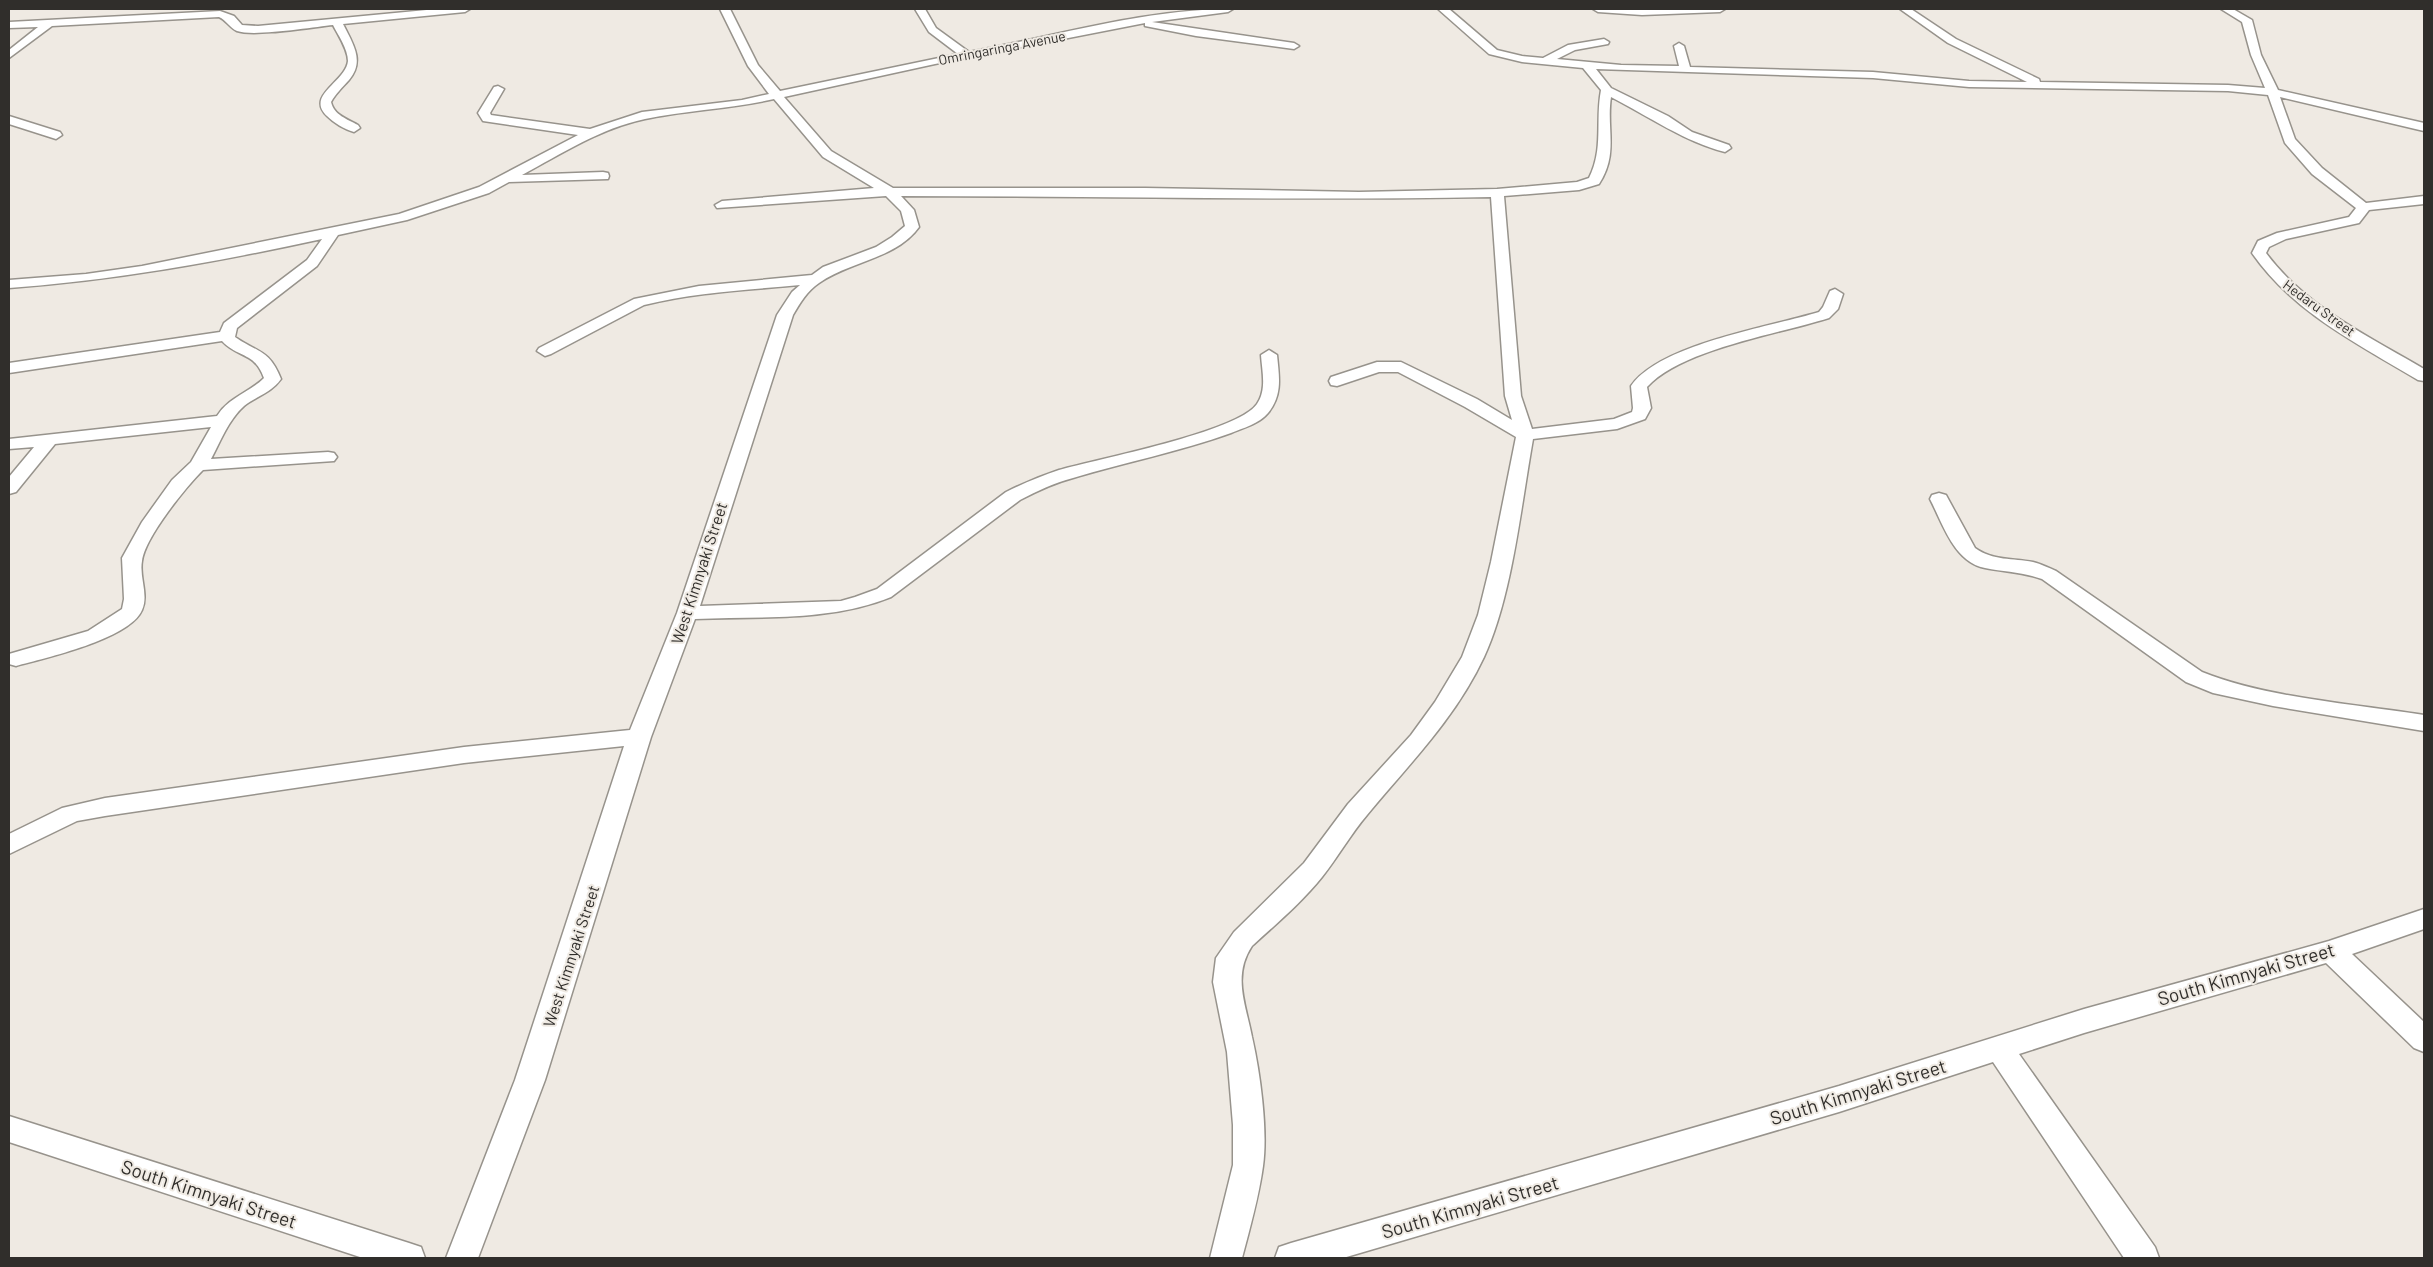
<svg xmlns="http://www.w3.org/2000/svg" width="2433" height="1267" font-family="Barlow,sans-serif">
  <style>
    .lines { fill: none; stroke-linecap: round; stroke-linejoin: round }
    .minor-casing { stroke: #97938c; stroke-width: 3 }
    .minor { fill: #fff; fill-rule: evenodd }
    .labels { text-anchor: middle; stroke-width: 4; stroke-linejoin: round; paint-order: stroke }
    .far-street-label { font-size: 14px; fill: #302e2b; stroke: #efeae3 }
    .street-label { font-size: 16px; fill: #302e2b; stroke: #efeae3 }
    .near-street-label { font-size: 19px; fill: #302e2b; stroke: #efeae3 }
  </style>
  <rect width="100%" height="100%" fill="#efeae3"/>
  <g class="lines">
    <defs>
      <g id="minor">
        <path d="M437,9h33l-5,3 -122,12c10,20 22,37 6,56 -7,8 -13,13 -18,22 3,13 16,17 27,23l2,3 -6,4c-10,-3 -20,-9 -27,-16 -22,-21 19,-34 21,-55 0,-12 -10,-26 -15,-36 -20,2 -79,12 -96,6 -7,-3 -11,-11 -18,-14l-167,9 -43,32v-8l29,-23 -29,1v-6l211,-11 14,5 8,9 16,1z"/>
        <path d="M720,9h10l28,56 22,26 178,-37 -29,-22 -14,-23h10l11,19 33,24c88,-16 175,-43 264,-43l-5,3 -76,10 142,21 5,3 -5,3 -98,-13 -51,-10v-3l-210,41 -151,33 47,54 62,37h252l214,4 138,-3 80,-7 12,-4c15,-30 6,-56 12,-88l-18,-22 -61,-6 -33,-8 -51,-45h11l48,41 25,6 21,2 25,-13 36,-6 5,3 -1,2 -33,6 -18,9 64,6 58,1 -5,-20 5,-3 5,3 6,21 183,5 96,9 58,1 -79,-39 -48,-34h11l45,30 83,40 1,3 188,3 37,3 -14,-33 -9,-33 -21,-13h12l19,11 9,35 17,35 146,33v8l-144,-34 15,42 27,29 44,35 58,-7v8l-55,6 -10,13 -73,16 -17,8 -3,6c40,54 102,83 158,116v12l-6,-1c-60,-36 -125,-68 -166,-127l6,-12 19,-8 72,-16 7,-9 -44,-34 -27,-31 -17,-48 -40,-4 -259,-4 -96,-9 -277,-9 15,19 57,28 24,16 37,13 2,3 -6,4c-40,-10 -77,-36 -114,-55 -5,32 8,56 -12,87l-20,6 -75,6 17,200 11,33 82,-10 18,-7 1,-4 -2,-22c29,-42 139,-59 188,-74l4,-5 7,-16 5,-2 8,5 -5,15 -9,9c-50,16 -147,31 -182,69l4,21 -6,11 -28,10 -84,10c-12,67 -21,158 -49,218 -29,62 -75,107 -117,158 -17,20 -29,42 -45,62 -20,25 -46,47 -70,69 -20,30 -6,59 0,91 8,35 16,93 11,129 -4,30 -13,62 -21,92h-32l23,-93v-40l-6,-73 -14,-70 3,-24 18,-26 70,-69 44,-59 63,-69 24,-33 27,-45 16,-42 13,-53 25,-125 -51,-30 -67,-35h-19l-42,14 -6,-1 -2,-4 2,-4 46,-15h24l76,37 35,21 -7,-24 -14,-199c-197,4 -393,-1 -590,-1l13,14 5,17c-23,32 -69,34 -100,56 -12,8 -19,20 -26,32l-93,291 141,-5 14,-4 22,-8 129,-97c18,-9 35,-16 53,-22 38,-11 179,-38 198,-66 10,-14 5,-33 4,-49l8,-5 8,5c2,21 6,40 -9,58 -9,11 -25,15 -37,20 -52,19 -106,29 -158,45 -19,5 -36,13 -53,22l-129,97c-61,25 -131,19 -196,22l-44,118 -106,343 -67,178h-32l69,-178 109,-334 -160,17 -359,53 -28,5 -68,33v-20l53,-26 43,-10 359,-51 166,-17 47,-117 100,-298 15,-23 8,-7c-52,5 -105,7 -156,20l-93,49 -6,2 -8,-5 2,-3 95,-49 65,-13 113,-11 11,-8 53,-20 16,-10 13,-11 -4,-15 -15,-15 -169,12 -2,-3 7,-4 152,-13 -51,-31 -49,-58c-43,10 -87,11 -129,20 -44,9 -84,35 -123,56l81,-3 5,1 1,3 -1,3 -99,3 -20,11 -82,27 -69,15 -21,31 -80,62 -2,9c23,16 34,12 46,42 -10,14 -24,17 -37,27 -15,13 -24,36 -33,53l117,-7 6,1 3,4 -3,4 -131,9c-17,17 -58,67 -61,91 -3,16 7,34 0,49 -12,29 -97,48 -126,56l-7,-2v-10l79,-23 34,-22 2,-10 -2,-41 20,-36 30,-42 19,-18 20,-35 -156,17 -39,48 -7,2v-17l25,-30 -25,2v-10l208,-23c12,-19 32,-23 47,-38 -10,-27 -25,-19 -42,-37l-213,32v-10l211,-31 4,-9 83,-63 15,-21c-105,23 -205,41 -313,49v-8l77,-6 56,-8 257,-52 80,-27 99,-52 -95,-14 -5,-8 16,-26 4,-1 6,3 -14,24 1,2 99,14 52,-17 100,-12 27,-6 -21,-28z"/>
        <path d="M1593,9h132l-5,3 -78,3 -44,-3z"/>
        <path d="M9,116l51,16 2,3 -6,4 -47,-15z"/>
        <path d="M1939,493l7,2 29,53c18,13 38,10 58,14 8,2 16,6 23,9l146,101c65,26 152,32 222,43v16l-151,-25 -60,-13 -27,-11 -144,-103c-19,-7 -37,-7 -57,-11 -31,-6 -42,-44 -55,-69l2,-4z"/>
        <path d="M2424,909v20l-72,25 72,68v30l-10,-4 -88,-85 -242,70 -65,21 136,193 4,11h-35l-131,-196 -154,50 -496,146h-68l4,-11 12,-4 548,-157 245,-77 245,-68z"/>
        <path d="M9,1116l400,127 12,4 4,11h-62l-354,-116z"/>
      </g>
    </defs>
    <use href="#minor" class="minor-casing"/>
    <use href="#minor" class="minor"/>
  </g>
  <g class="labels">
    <g class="far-street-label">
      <text transform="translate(1002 48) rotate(-11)" y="5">Omringaringa Avenue</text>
      <text transform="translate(2319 308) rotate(36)" y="5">Hedaru Street</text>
    </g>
    <g class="street-label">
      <text transform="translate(699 573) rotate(-72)" y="6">West Kimnyaki Street</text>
      <text transform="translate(571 956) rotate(-72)" y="6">West Kimnyaki Street</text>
    </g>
    <g class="near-street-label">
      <text transform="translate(2246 974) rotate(-16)" y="7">South Kimnyaki Street</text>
      <text transform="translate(1858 1092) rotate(-17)" y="7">South Kimnyaki Street</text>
      <text transform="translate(209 1194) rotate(18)" y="7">South Kimnyaki Street</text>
      <text transform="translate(1470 1207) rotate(-16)" y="7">South Kimnyaki Street</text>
    </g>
  </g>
  <rect width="2433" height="1267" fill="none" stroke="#302e2b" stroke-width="20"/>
</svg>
